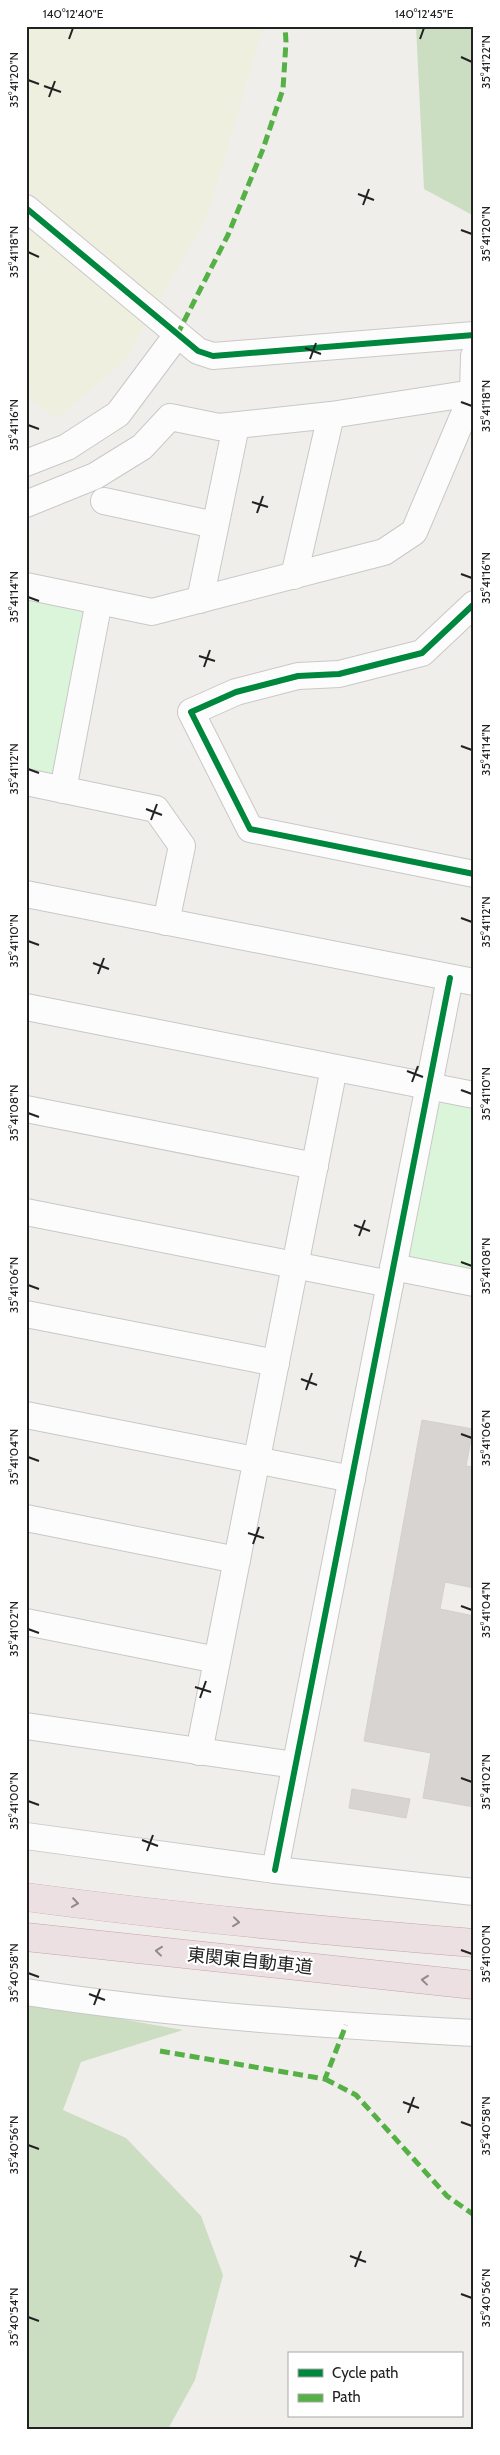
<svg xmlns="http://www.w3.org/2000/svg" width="500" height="2455" font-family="Cabin,'Noto Sans JP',sans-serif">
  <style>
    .farmland { fill: #efefdf }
    .forest { fill: #cbdec1 }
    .park { fill: #daf5da }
    .building { fill: #d7d4d2; stroke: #d3d0cc }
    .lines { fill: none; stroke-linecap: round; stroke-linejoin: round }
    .minor-casing { stroke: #c9c8c7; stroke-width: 28 }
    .highway-casing { stroke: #c5a2ac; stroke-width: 29 }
    .minor { stroke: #fdfcfc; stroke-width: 26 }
    .highway { stroke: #ece0e2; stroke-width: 28 }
    .quiet { stroke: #55b145; stroke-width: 5; stroke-dasharray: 10 5; stroke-linecap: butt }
    .cycleway-casing { stroke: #fff; stroke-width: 9 }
    .cycleway { stroke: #00873e; stroke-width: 6 }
    .oneway { stroke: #918a8c }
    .ticks { fill: none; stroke: #222; stroke-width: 2 }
    .labels { text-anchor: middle; stroke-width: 4.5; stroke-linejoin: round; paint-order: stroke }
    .street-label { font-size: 18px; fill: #222; stroke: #fff }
    .neatline { fill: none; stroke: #222; stroke-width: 2 }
    .ticks-label { font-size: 12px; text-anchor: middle; fill: #222 }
  </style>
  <rect width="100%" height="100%" fill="#f0eeeb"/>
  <path class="farmland" d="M26,26l237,1 -56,191 -82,142 -68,59 -31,-24z"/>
  <g class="forest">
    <path d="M416,26h58v190l-50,-27z"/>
    <path d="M26,2002l157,28 -102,32 -18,48 63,28 75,78 22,59 -28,105 -27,49h-142z"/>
  </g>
  <g class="park">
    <path d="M26,595l61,14 -32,166 -29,-6z"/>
    <path d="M440,1100l34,7v166l-65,-12z"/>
  </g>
  <g class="building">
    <path d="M422,1420l51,9 -7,37 8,1v121l-29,-6 -5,27 34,7v191l-51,-9 8,-45 -67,-12z"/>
    <path d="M352,1789l58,10 -4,19 -57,-10z"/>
  </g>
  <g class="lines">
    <defs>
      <g id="minor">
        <path d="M26,208l172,143 15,5 261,-21"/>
        <path d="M26,463l41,-16 51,-33 59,-79"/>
        <path d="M104,501l111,24"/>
        <path d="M26,504l69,-28 47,-29 28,-30 49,10 112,-12 142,-22"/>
        <path d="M294,576l37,-161"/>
        <path d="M26,586l126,26 232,-60 30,-20 59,-139 1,-37"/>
        <path d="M200,600l36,-174"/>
        <path d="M474,604l-52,49 -83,21 -41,2 -62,16 -45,20 59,117 224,45"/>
        <path d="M26,782l130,27 26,37 -16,76"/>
        <path d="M63,790l36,-189"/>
        <path d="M26,894l448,88"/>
        <path d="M26,1007l448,88"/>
        <path d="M26,1109l289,57"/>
        <path d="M26,1212l364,72"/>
        <path d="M393,1267l81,16"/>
        <path d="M26,1314l250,49"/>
        <path d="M26,1415l326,64"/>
        <path d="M26,1518l211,42"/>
        <path d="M26,1622l191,38"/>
        <path d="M26,1726l269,39"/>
        <path d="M199,1752l135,-684"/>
        <path d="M26,1836l249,34 199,22"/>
        <path d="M275,1870l175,-892"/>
        <path d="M26,1992c148,23 298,33 448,41"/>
      </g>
      <g id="highway">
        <path d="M26,1897c149,20 298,34 448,46"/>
        <path d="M26,1937l448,48"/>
      </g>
    </defs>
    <use href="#minor" class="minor-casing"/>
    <use href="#highway" class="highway-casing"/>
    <use href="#minor" class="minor"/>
    <use href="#highway" class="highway"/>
    <g class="quiet">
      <path d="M177,335l51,-100 35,-86 20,-60 3,-47 -1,-16"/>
      <path d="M160,2051l165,28 21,-54"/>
      <path d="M325,2079l31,16 91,101 27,19"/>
    </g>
    <defs>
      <g id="cycleway">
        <path d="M26,208l172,143 15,5 261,-21"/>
        <path d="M474,604l-52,49 -83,21 -41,2 -62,16 -45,20 59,117 224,45"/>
        <path d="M275,1870l175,-892"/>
      </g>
    </defs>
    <use href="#cycleway" class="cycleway-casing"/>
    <use href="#cycleway" class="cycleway"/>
  </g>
  <defs><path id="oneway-chevron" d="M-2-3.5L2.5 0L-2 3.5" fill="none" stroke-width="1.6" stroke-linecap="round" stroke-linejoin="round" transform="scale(1.25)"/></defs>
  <g class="oneway">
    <use href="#oneway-chevron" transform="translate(75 1903) rotate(8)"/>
    <use href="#oneway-chevron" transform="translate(236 1922) rotate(6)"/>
    <use href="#oneway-chevron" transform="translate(159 1951) rotate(-174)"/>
    <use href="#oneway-chevron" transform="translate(425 1980) rotate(-174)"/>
  </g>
  <path class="ticks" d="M69,39l4,-11M420,39l4,-11M461,57l11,5M28,80l11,4M44,86l17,6M49,97l6,-16M358,194l16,6M363,205l6,-16M461,230l11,4M28,252l11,5M305,348l16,6M310,359l6,-16M461,402l11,4M28,425l11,4M252,502l16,5M257,513l6,-17M461,574l11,4M28,597l11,4M199,656l16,5M204,667l6,-17M461,746l11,4M28,769l11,4M146,809l16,6M151,820l6,-16M461,918l11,4M28,941l11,4M93,963l16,6M98,974l6,-16M407,1071l16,6M412,1082l6,-16M461,1090l11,4M28,1113l11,4M354,1225l16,6M359,1236l6,-16M461,1262l11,4M28,1285l11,4M301,1379l16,6M306,1390l6,-17M461,1434l11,4M28,1457l11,4M248,1533l16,5M253,1544l6,-17M461,1606l11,4M28,1629l11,4M195,1687l16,5M200,1698l6,-17M461,1778l11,4M28,1801l11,4M142,1840l16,6M147,1851l6,-16M461,1950l11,4M28,1973l11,4M89,1994l16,6M94,2005l6,-16M403,2102l16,6M408,2113l6,-16M461,2122l11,4M28,2145l11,4M350,2256l16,6M355,2267l6,-16M461,2294l11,4M28,2317l11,4"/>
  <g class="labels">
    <g class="street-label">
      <text transform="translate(250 1961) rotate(6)" y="6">東関東自動車道</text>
    </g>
  </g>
  <rect width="500" height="2455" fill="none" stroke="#ffffff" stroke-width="55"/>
  <rect x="288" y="2352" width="175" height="65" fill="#ffffff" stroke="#a7a7a7"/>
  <rect x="298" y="2369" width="25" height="8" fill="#00873e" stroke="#a7a7a7"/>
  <text x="332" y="2378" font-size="15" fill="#222222">Cycle path</text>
  <rect x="298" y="2394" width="25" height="8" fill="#55b145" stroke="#a7a7a7"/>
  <text x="332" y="2402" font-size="15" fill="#222222">Path</text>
  <rect x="28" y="28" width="444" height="2400" class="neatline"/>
  <g class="ticks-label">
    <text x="73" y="18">140°12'40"E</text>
    <text x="424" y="18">140°12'45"E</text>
    <text transform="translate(486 62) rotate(-90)" y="4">35°41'22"N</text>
    <text transform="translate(14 80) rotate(-90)" y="4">35°41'20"N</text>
    <text transform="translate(486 234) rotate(-90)" y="4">35°41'20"N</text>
    <text transform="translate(14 252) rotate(-90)" y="4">35°41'18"N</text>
    <text transform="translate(486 406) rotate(-90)" y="4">35°41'18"N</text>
    <text transform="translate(14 425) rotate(-90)" y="4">35°41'16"N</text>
    <text transform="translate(486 578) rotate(-90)" y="4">35°41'16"N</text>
    <text transform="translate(14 597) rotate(-90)" y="4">35°41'14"N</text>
    <text transform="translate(486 750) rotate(-90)" y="4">35°41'14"N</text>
    <text transform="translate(14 769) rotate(-90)" y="4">35°41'12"N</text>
    <text transform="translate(486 922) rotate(-90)" y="4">35°41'12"N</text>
    <text transform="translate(14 941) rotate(-90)" y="4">35°41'10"N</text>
    <text transform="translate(486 1094) rotate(-90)" y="4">35°41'10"N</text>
    <text transform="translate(14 1113) rotate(-90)" y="4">35°41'08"N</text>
    <text transform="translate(486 1266) rotate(-90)" y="4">35°41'08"N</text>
    <text transform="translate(14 1285) rotate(-90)" y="4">35°41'06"N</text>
    <text transform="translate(486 1438) rotate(-90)" y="4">35°41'06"N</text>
    <text transform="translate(14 1457) rotate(-90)" y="4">35°41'04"N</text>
    <text transform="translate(486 1610) rotate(-90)" y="4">35°41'04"N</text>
    <text transform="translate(14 1629) rotate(-90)" y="4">35°41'02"N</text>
    <text transform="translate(486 1782) rotate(-90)" y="4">35°41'02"N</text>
    <text transform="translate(14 1801) rotate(-90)" y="4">35°41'00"N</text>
    <text transform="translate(486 1954) rotate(-90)" y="4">35°41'00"N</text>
    <text transform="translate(14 1973) rotate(-90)" y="4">35°40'58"N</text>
    <text transform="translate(486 2126) rotate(-90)" y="4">35°40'58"N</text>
    <text transform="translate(14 2145) rotate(-90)" y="4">35°40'56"N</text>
    <text transform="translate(486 2298) rotate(-90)" y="4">35°40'56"N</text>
    <text transform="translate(14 2317) rotate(-90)" y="4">35°40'54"N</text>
  </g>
</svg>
